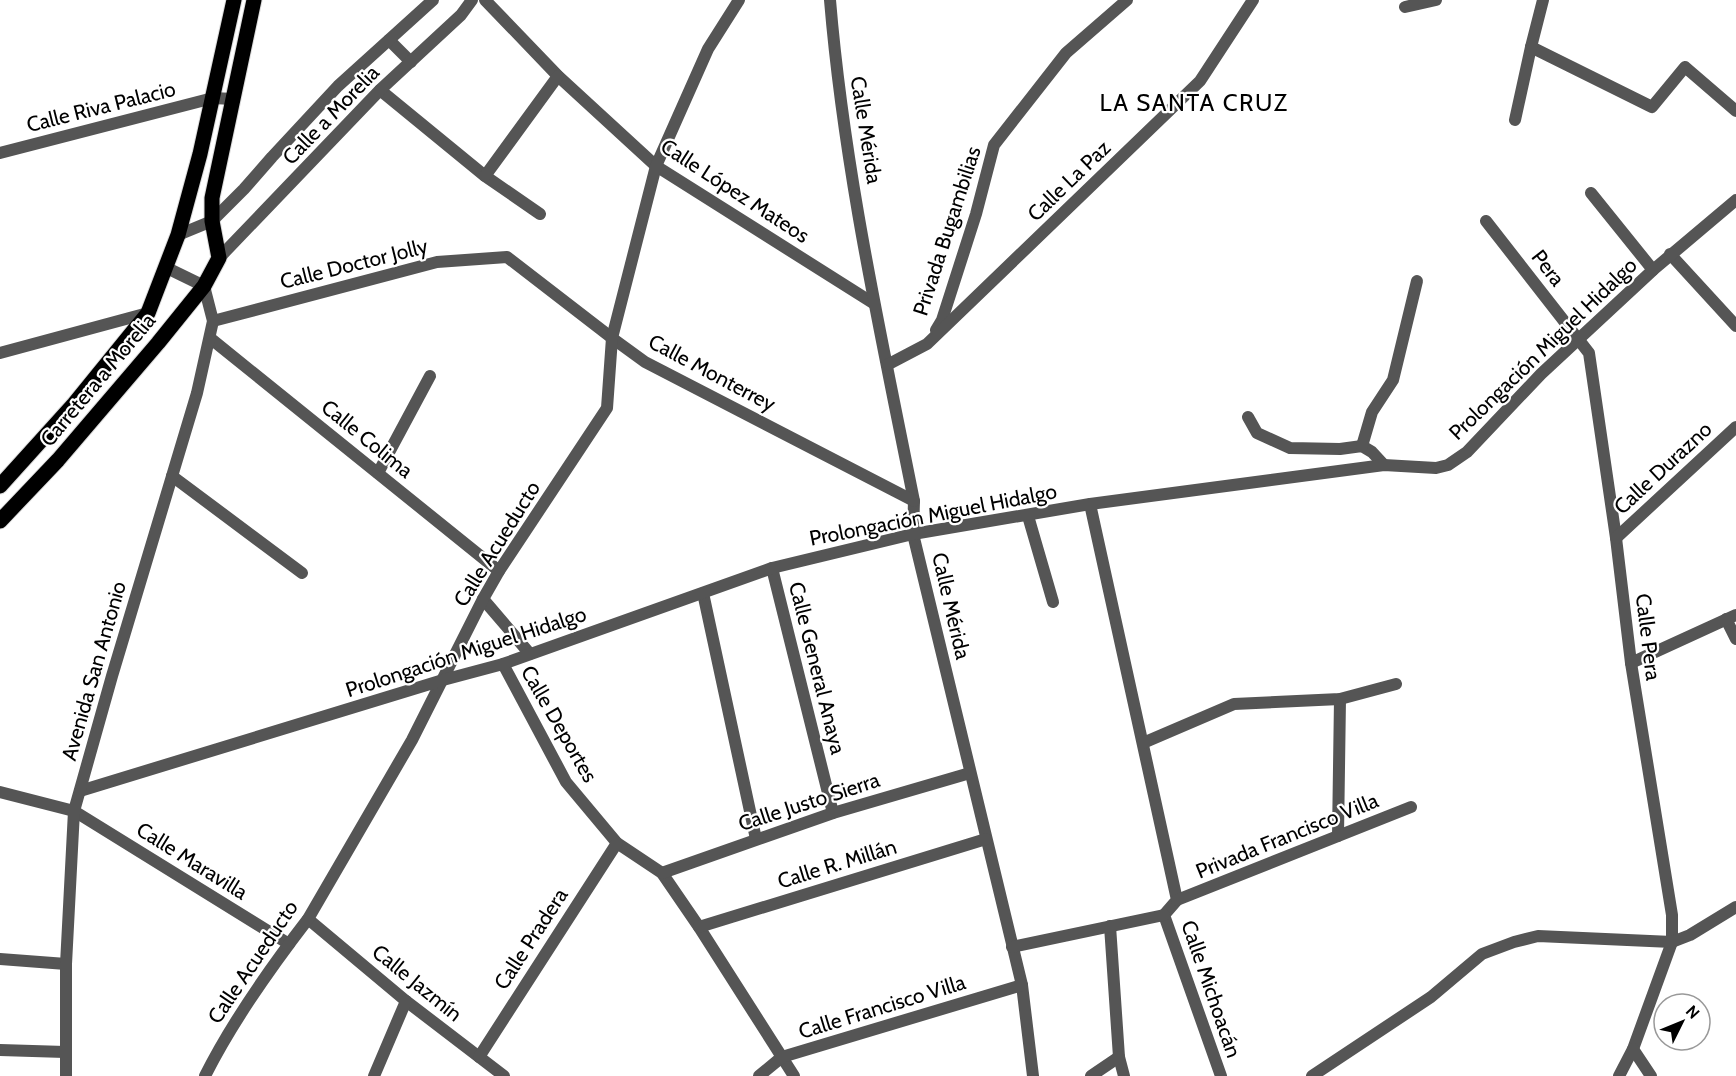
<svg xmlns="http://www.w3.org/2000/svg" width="1736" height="1076" font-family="Cabin,sans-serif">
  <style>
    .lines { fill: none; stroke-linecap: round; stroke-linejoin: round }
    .primary-casing { stroke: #dbdbdb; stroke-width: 17 }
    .minor { stroke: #555; stroke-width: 12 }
    .tertiary { stroke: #555; stroke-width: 12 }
    .primary { stroke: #000; stroke-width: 15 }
    .labels { text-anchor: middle; stroke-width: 4.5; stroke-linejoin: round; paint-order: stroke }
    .street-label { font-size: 21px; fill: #000; stroke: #fff }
    .quarter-label { font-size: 24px; letter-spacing: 1.5px; fill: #000; stroke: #fff }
  </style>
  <rect width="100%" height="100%" fill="#fff"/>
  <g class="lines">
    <defs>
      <g id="primary">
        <path d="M0,486l74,-82 74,-91 30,-78 22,-81 34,-154"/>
        <path d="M0,521l58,-61 100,-117 46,-57 15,-28 -7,-37v-23l42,-198"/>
      </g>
    </defs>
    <use href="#primary" class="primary-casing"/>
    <g class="minor">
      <path d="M485,0l73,76 98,90 217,137"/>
      <path d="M830,0c14,169 51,335 84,501l-1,33 109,451 11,91"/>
      <path d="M1405,7l31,-7"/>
      <path d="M389,40l22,22"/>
      <path d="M1531,47l121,60 33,-40 51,44"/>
      <path d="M380,90l105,86 55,38"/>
      <path d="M1515,120l16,-73 12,-47"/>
      <path d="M0,153l213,-55 20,1"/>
      <path d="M485,176l73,-100"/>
      <path d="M1591,193l62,77"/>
      <path d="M1486,221l103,132 27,185 15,125 41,252v27l-39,107 -14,27"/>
      <path d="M178,235l34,-14 32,-32 28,-32 66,-71 95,-86"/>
      <path d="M1670,254l66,72"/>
      <path d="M219,258l161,-168 81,-75 11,-15"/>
      <path d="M213,321l224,-59 70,-5 105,81 33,24 269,139"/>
      <path d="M936,330l6,-10 34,-106 18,-69 72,-92 61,-53"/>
      <path d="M210,338l289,233"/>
      <path d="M0,353l148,-40"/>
      <path d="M887,365l40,-21 273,-263 53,-81"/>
      <path d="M1248,417l9,16 33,15 50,1 22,-3 10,6 12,13"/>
      <path d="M1362,446l10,-34 21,-32 24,-99"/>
      <path d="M378,473l52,-97"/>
      <path d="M172,476l130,97"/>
      <path d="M1090,504l87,396 -13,15 57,161"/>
      <path d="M1028,516l25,86"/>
      <path d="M1616,538l120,-111"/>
      <path d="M772,568l61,245"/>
      <path d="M703,593l53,246"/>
      <path d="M483,599l47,55"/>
      <path d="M1726,619l10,20"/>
      <path d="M1631,663l105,-48"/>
      <path d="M503,664l63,118 51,61 45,30 37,54 95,149"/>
      <path d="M1143,743l91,-39 106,-5 56,-15"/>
      <path d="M0,792l74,19 215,133"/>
      <path d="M1338,836l2,-137"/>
      <path d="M662,873l171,-60 137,-40"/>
      <path d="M1177,900l234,-93"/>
      <path d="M308,919l98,82 98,75"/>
      <path d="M1110,926l9,131 5,19"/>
      <path d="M699,927l287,-88"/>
      <path d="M1012,947l152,-32"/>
      <path d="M0,959l66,5"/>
      <path d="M1633,1049l18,27"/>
      <path d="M0,1050l65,2"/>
      <path d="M479,1057l138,-214"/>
      <path d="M205,1076c27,-54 66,-109 103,-157l104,-179 71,-141 16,-28 108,-163 5,-70 44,-172 52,-117 31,-49"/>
      <path d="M374,1076l32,-75"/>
      <path d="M759,1076l23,-19 240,-72"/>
      <path d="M1091,1076l28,-19"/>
      <path d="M1312,1076l119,-79 51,-43 32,-12 24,-6 134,6 18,-7 46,-28"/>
    </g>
    <g class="tertiary">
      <path d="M80,791l363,-111 60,-16 269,-96 141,-34 177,-30 294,-39 52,3 12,-3 19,-13 74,-78 112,-104 83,-70"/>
      <path d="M66,1076v-112l8,-153 38,-135 85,-283 16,-72 -9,-35 -39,-19"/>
    </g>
    <use href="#primary" class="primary"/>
  </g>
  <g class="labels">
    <g class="street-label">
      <text transform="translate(101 107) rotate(-14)" y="7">Calle Riva Palacio</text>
      <text transform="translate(331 115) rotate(-46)" y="7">Calle a Morelia</text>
      <text transform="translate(866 130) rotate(81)" y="7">Calle Mérida</text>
      <text transform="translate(1069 181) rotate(-44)" y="7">Calle La Paz</text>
      <text transform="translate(735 191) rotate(33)" y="7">Calle López Mateos</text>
      <text transform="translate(947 231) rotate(-72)" y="7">Privada Bugambilias</text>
      <text transform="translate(354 264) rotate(-14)" y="7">Calle Doctor Jolly</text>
      <text transform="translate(1548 268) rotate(52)" y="7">Pera</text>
      <text transform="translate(1543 349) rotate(-44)" y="7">Prolongación Miguel Hidalgo</text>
      <text transform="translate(712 373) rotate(28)" y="7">Calle Monterrey</text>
      <text transform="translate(98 380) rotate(-50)" y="7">Carretera a Morelia</text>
      <text transform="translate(367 439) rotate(39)" y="7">Calle Colima</text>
      <text transform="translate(1663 468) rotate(-43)" y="7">Calle Durazno</text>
      <text transform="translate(933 515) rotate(-11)" y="7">Prolongación Miguel Hidalgo</text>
      <text transform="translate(497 544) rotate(-58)" y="7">Calle Acueducto</text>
      <text transform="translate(951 606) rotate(77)" y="7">Calle Mérida</text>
      <text transform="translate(1648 637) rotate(83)" y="7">Calle Pera</text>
      <text transform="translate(466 652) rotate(-18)" y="7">Prolongación Miguel Hidalgo</text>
      <text transform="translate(817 668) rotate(76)" y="7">Calle General Anaya</text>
      <text transform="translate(94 671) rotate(-74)" y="7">Avenida San Antonio</text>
      <text transform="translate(559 724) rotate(60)" y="7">Calle Deportes</text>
      <text transform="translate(809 802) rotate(-18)" y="7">Calle Justo Sierra</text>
      <text transform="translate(1287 836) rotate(-22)" y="7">Privada Francisco Villa</text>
      <text transform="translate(192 861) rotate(32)" y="7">Calle Maravilla</text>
      <text transform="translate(837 864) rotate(-17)" y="7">Calle R. Millán</text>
      <text transform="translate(531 939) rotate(-57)" y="7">Calle Pradera</text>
      <text transform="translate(253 962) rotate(-56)" y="7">Calle Acueducto</text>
      <text transform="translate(417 983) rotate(39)" y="7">Calle Jazmín</text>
      <text transform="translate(1211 989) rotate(71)" y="7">Calle Michoacán</text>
      <text transform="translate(882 1007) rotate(-17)" y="7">Calle Francisco Villa</text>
    </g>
    <g class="quarter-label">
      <text x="1194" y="111">LA SANTA CRUZ</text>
    </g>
  </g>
  <g transform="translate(1682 1022) rotate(47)"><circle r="28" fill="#ffffff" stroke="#999999" stroke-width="1.5"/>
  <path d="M0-4.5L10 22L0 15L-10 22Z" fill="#000000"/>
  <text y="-9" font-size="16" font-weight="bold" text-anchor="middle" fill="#000000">N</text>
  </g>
</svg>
